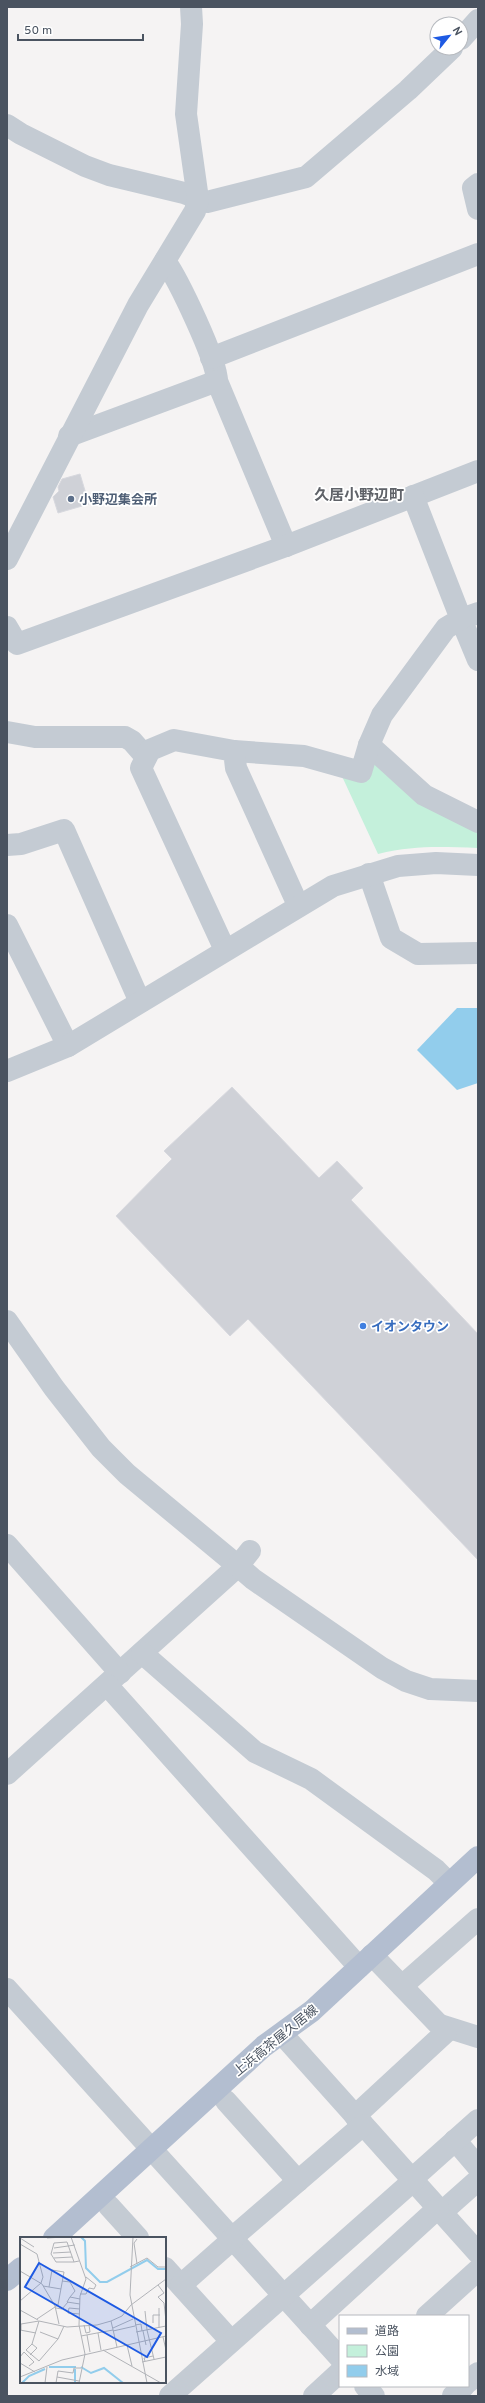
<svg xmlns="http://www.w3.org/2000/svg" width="485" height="2403" font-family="Overpass,'Noto Sans JP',sans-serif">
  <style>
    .green { fill: #c4f0db }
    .water { fill: #92cdec }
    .building { fill: #cfd1d7; stroke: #d7d8de }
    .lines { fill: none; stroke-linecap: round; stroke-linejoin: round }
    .minor { stroke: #c4cbd3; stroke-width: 22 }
    .major { stroke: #b3bed0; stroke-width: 22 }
    .service-dot { fill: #5c6f8a; stroke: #fff; stroke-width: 1.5 }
    .shop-dot { fill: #3f7fe0; stroke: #fff; stroke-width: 1.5 }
    .labels { text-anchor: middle; stroke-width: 3.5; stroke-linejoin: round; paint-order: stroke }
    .service-label { font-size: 13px; font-weight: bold; fill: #4e5e75; stroke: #fff; text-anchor: start }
    .shop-label { font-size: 13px; font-weight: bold; fill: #366cbe; stroke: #fff; text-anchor: start }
    .street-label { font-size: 13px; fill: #4a5360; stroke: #fff }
    .quarter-label { font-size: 15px; font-weight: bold; fill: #5f6268; stroke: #fff }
    .inset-river { fill: none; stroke: #92cdec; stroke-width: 2 }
    .inset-road { fill: none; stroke: #b1b3b8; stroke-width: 1 }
    .view { fill: #1e5ae3; fill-opacity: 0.15; stroke: #1e5ae3; stroke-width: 2 }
    .inset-edge { fill: none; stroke: #4a5360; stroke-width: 2 }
  </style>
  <rect width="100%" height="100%" fill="#f5f3f3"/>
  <path class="green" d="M371,762l107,64v22c-37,-1 -63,-3 -100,6l-38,-82z"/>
  <path class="water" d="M457,1008h21v75l-21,7 -40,-40z"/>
  <g class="building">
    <path d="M80,474l9,30 -31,9 -5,-16 6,-6 -1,-4 4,-8z"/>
    <path d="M232,1087l87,91 18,-17 26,27 -12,12 127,134v226l-230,-241 -18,17 -114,-120 56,-57 -8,-8z"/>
  </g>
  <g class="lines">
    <g class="minor">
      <path d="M461,39l17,-19"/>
      <path d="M7,125l14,9 64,32 24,9 75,18 23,9 99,-25 102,-87 44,-42"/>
      <path d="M478,184l-5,4 5,21"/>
      <path d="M165,261c13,18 52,99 52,120l69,165"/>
      <path d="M211,358l267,-104"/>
      <path d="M69,436l148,-55"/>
      <path d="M7,559l131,-254 57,-94 3,-12 -12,-85 6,-90 -1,-17"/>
      <path d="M478,613l-17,6 17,41"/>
      <path d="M7,627l10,17 269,-98 192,-75"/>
      <path d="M7,732l28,5h90l7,4 14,16"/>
      <path d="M369,745l55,50 54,27"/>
      <path d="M234,751l70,5 57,16 8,-27 13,-30 64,-87 15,-9 -48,-123"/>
      <path d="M7,845l14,-1 43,-14 76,172"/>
      <path d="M369,874l22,64 27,16 60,-1"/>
      <path d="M7,925l61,121"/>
      <path d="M225,950l-84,-182 9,-18 24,-10 60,11 2,17 62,137"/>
      <path d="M7,1071l61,-25 265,-160 65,-20 38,-3 42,2"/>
      <path d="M7,1321l47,67 47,60 26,26 111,92 -231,208"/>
      <path d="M7,1545l113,128"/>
      <path d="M250,1551l-12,15 15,13 129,89 24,13 24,8 48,2"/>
      <path d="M142,1653l113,99 56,27 125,91 13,13"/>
      <path d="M107,1685l252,282"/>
      <path d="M402,1986l76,-67"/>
      <path d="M7,1989l333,369"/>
      <path d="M440,2025l38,12"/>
      <path d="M282,2034l196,219"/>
      <path d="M226,2101l72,80"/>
      <path d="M355,2116l91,-84 -74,-77"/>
      <path d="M455,2140l23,27"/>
      <path d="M412,2179l66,-59"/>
      <path d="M109,2206l29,32"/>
      <path d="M442,2212l36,-32"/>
      <path d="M232,2238l131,-113"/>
      <path d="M165,2268l66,73"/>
      <path d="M181,2285l52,-46"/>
      <path d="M427,2316l51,-46"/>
      <path d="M310,2325l128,-117"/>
      <path d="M468,2382l10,-9"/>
      <path d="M365,2386l9,10"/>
      <path d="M170,2396l244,-216"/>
      <path d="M314,2396l26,-24"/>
      <path d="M453,2396l11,-10"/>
    </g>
    <g class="major">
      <path d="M54,2238l210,-192 48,-35 166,-154"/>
      <path d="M7,2280l14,-12"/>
    </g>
  </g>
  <circle class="service-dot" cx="71" cy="499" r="4"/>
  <circle class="shop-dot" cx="363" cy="1326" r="4"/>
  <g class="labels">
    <g class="service-label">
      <text x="79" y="504">小野辺集会所</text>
    </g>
    <g class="shop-label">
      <text x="371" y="1331">イオンタウン</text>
    </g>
    <g class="street-label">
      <text transform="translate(275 2040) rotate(-39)" y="5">上浜高茶屋久居線</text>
    </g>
    <g class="quarter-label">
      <text x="359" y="500">久居小野辺町</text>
    </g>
  </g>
  <g transform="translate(20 2237)">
    <rect width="146" height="146" fill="#f5f3f3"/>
    <path class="inset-river" d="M61,0l4,4 1,27 14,14h7l40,-22 11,9h8M29,130h27M61,130l10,6 13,-5 19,15M2,146l7,-7 16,-7M55,146v-14"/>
    <path class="inset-road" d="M51,0l15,42 -6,17 -1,29 6,29 -6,29M113,0l-3,58 17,88M0,1l14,9M27,1l16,-1M0,7l17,10 6,23 -2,6 -21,18M34,11l21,-3M33,16l18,-1M34,21l18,-1M54,25l-7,-20 -13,1 -3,11 5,8h18l5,-1M117,27l-3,-21 3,-4M110,30l17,-9 11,9h8M0,34l22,13 13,22 4,18M42,44l8,1 5,9 -5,6M138,48l6,8 -6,4 6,6 2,18M23,49l18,3M60,57h6l3,-6 5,1 2,-4 -10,-8M60,62l-10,-2 -3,5 13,2M36,71l6,1 6,-7M139,71v20M60,72l-11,-1 -1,5 12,1M0,73l18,10M125,74l2,19M17,82l21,-14 6,-33 -12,-2 -3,17M19,84l-7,23 -6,6 13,11 19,-22M91,84l11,-5 9,-11 35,-26M133,86v-8h7M64,88l2,8 4,-1 -1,-7M115,88l6,-1 1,7M93,91l20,-9M0,93l16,3M1,93v-6l18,-3 28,6 30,-2 14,-4 6,26M127,93l7,29M93,94l22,-5M123,94l3,14M20,95l18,7 6,-13M116,95l30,-6M78,96l3,17M67,98l3,17M61,99l32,-6M143,100l3,13M107,108l5,21M83,113l58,33M10,118l7,-7 -5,-4M0,120l4,-5 10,10 -5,4M125,124l-1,-3 9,-2M122,125l24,-5M0,126l15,9M0,140l42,-17 104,-24M37,140l22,4M25,146l2,-16M36,146l2,-12 15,2 1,-5h7"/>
    <path class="view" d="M19,26l122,70 -14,24 -122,-70z"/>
    <rect width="146" height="146" class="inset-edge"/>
  </g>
  <rect width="485" height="2403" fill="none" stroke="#4a5360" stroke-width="16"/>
  <rect x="339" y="2315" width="130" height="72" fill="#ffffff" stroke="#b7babf"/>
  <rect x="347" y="2328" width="20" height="6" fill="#b3bed0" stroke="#b7babf"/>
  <text x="375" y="2335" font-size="12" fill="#4a5360">道路</text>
  <rect x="347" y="2345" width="20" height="12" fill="#c4f0db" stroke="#b7babf"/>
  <text x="375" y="2355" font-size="12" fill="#4a5360">公園</text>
  <rect x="347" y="2365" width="20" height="12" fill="#92cdec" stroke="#b7babf"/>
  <text x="375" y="2375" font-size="12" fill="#4a5360">水域</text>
  <g transform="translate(449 36) rotate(60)"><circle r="19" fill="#ffffff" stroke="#b7babf"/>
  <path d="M0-3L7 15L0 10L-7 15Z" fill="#1e5ae3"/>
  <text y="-6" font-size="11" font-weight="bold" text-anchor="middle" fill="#4a5360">N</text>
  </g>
  <path d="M18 34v6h125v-6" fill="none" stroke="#4a5360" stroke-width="2"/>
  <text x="24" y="34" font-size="12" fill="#4a5360" stroke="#ffffff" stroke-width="3" paint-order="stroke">50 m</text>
</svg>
